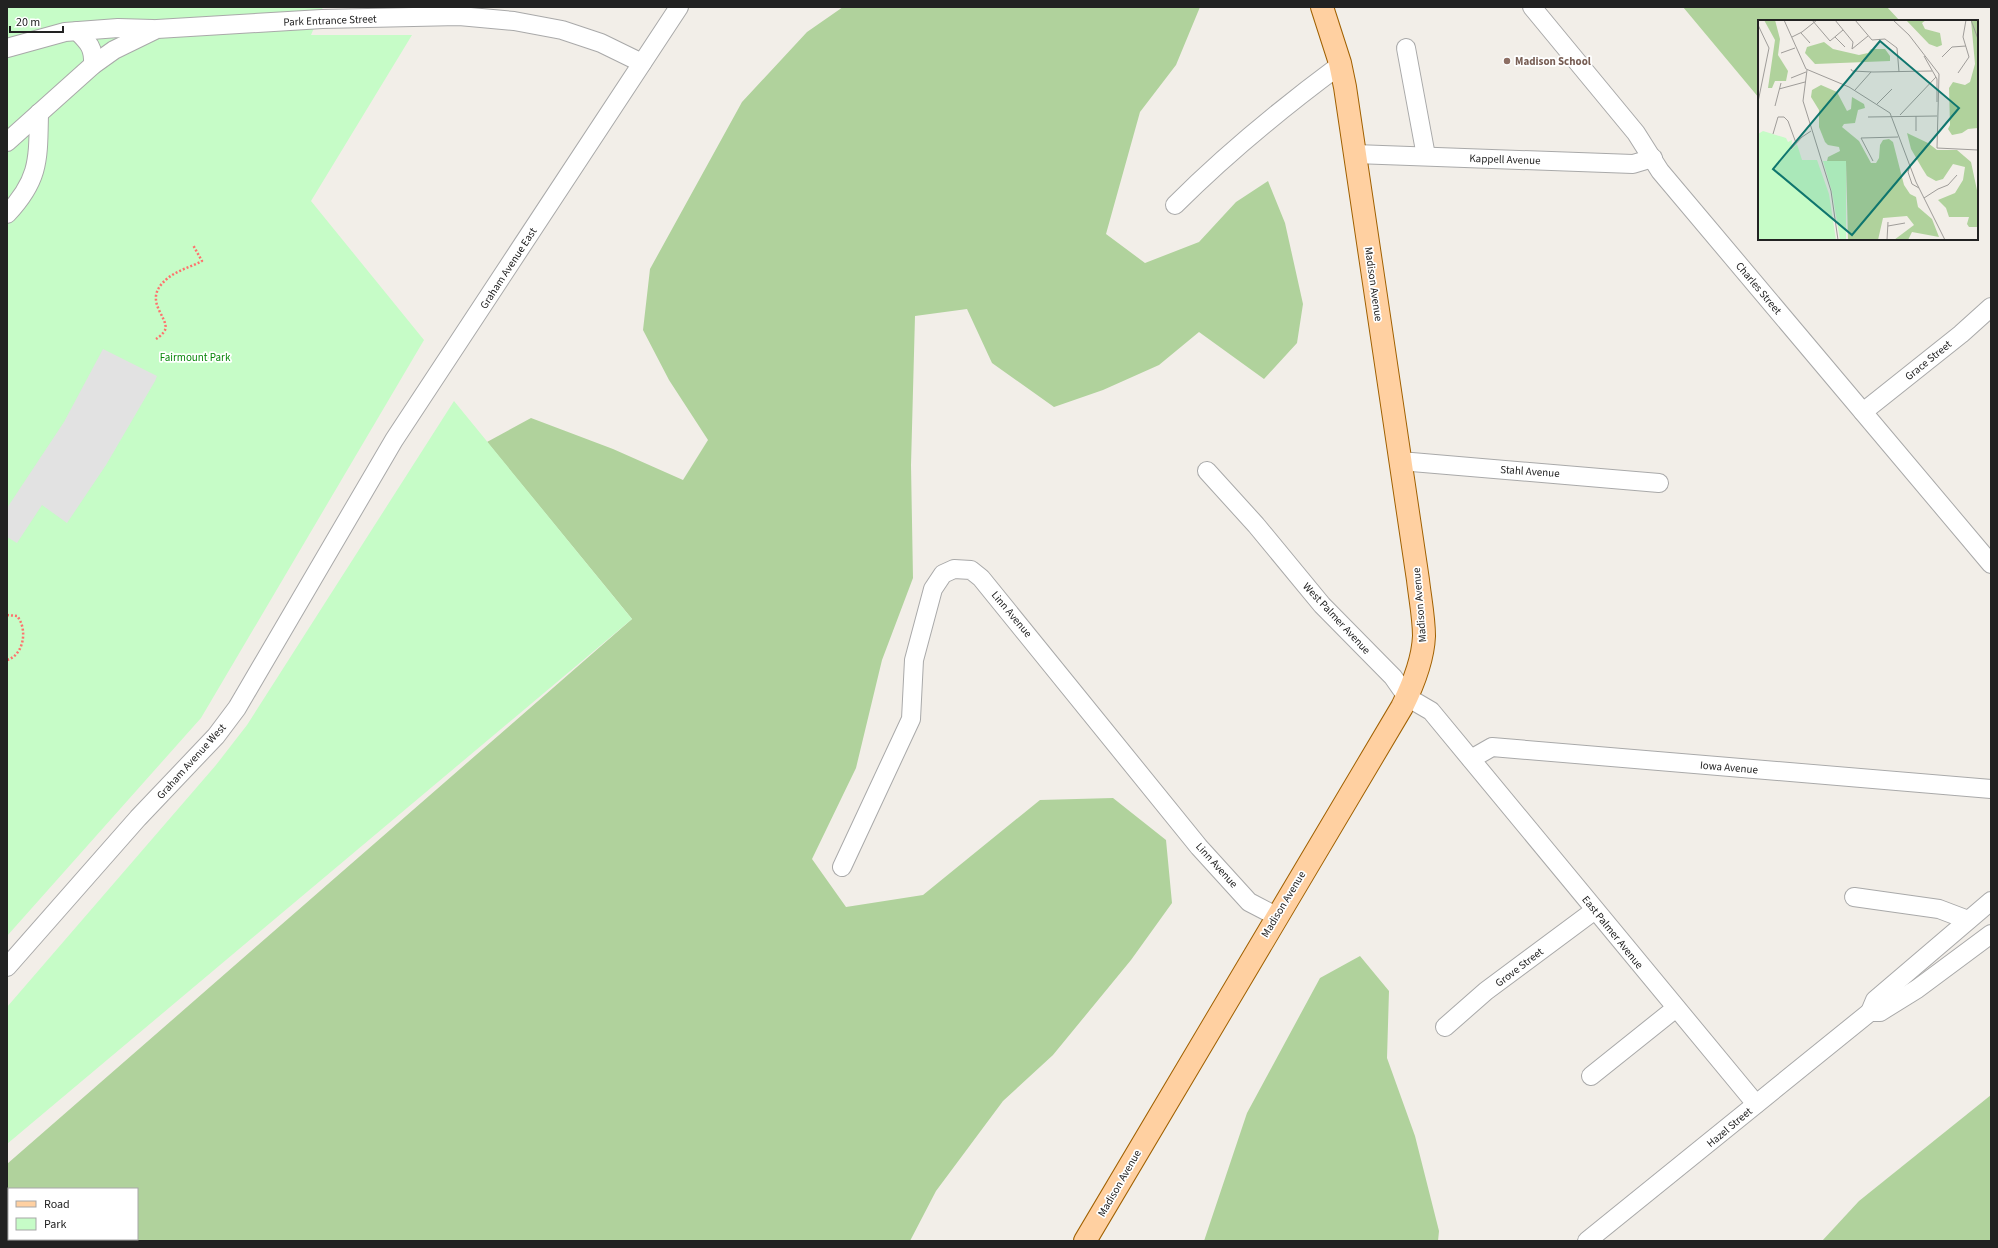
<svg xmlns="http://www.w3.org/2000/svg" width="1998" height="1248" font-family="'Source Sans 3',sans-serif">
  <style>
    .forest { fill: #b0d29c; fill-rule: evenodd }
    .park { fill: #c6fcc7 }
    .parking { fill: #e2e2e2 }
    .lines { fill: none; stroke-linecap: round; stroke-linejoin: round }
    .minor-casing { stroke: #a9a9a9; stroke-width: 20 }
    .major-casing { stroke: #a06000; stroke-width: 24 }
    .path { stroke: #fe726d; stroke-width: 2.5; stroke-dasharray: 2 2; stroke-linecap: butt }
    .minor { stroke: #fff; stroke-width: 18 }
    .major { stroke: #ffd0a1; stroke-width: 22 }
    .education-dot { fill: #8d6e63; stroke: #fff; stroke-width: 1.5 }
    .labels { text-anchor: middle; stroke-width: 3.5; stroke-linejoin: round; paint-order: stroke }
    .street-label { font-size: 11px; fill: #222; stroke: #fff }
    .education-label { font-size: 11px; font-weight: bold; fill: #785e54; stroke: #fff; text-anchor: start }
    .park-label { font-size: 11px; fill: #08870a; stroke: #fff }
    .inset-road { fill: none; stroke: #9f9c99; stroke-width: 1 }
    .view { fill: #0f766e; fill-opacity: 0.15; stroke: #0f766e; stroke-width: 2 }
    .inset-edge { fill: none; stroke: #222; stroke-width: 2 }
  </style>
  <rect width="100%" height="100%" fill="#f2eee8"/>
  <g class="forest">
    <path d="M843,7h357l-24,58 -36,47 -34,122 39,29 54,-21 37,-40 32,-21 17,42 18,81 -6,39 -33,36 -65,-47 -40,33 -56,25 -49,17 -62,-44 -25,-54 -52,7 -4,149 2,113 -31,82 -26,108 -44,91 34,48 77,-12 117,-95 73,-2 53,42 6,63 -41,57 -78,95 -50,46 -67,90 -26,50h-903v-77l625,-545 -145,-177 44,-24 82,31 70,31 25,-40 -39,-60 -26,-50 7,-61 92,-167 65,-70zM9,1189h128v50h-128z"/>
    <path d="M1683,7h204l13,14h-141v77z"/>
    <path d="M1360,956l29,35 -2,67 28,78 24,95 -1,10h-234l43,-128 73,-135z"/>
    <path d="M1991,1095v146h-169l37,-40z"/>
  </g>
  <g class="park">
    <path d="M7,7h316l-12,28h101l-101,166 113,139 -223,378 -194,218z"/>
    <path d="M454,401l178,218 -625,525v-137l209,-242 31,-40z"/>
  </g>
  <path class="parking" d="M103,349l54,27 -2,5 -49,84 -39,58 -25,-18 -25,38 -10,-6v-29l57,-86z"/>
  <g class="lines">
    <defs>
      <g id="minor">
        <path d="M1532,7l104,126 24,38 331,393"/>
        <path d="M77,31c12,12 17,17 16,34"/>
        <path d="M7,48l58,-16 53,-4 35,1"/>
        <path d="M1406,48l20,108"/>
        <path d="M7,142l86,-77 21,-15 43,-21 165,-10 137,-3 55,5 48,9 39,13 41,20"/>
        <path d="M1355,154l278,10 20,-6"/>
        <path d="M1175,205c51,-51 107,-97 165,-140"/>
        <path d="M7,214c33,-35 31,-55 32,-101"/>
        <path d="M1863,412l98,-78 30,-27"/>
        <path d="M1400,461l259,22"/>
        <path d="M1207,471l49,54 66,80 71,72 14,20 24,14 325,393"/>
        <path d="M1471,759l21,-12 499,42"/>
        <path d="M842,867l69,-148 3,-59 19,-71 10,-15 11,-5 17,1 10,8 218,269 50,55 27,14"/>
        <path d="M1854,897l85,12 29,11"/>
        <path d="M7,967l131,-149 78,-82 21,-28 157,-268 285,-433"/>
        <path d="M1870,1012l5,-12 116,-99"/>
        <path d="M1445,1027l41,-36 109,-81"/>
        <path d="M1591,1076l85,-68"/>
        <path d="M1587,1241l283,-229h10l37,-23 74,-55"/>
      </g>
      <path id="major" d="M1085,1241l317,-534c11,-22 21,-47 22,-71 0,-18 -4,-38 -6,-56l-73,-493 -5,-24 -18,-56"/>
    </defs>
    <use href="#minor" class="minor-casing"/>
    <use href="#major" class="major-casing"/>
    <g class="path">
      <path d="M156,339c3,-2 7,-5 9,-9 5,-13 -25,-30 3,-52 10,-8 23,-11 34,-17l-9,-16"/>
      <path d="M7,615l10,1c11,13 7,39 -10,44"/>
    </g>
    <use href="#minor" class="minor"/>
    <use href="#major" class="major"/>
  </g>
  <circle class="education-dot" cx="1507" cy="61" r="4"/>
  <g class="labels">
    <g class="street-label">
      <text transform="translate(330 20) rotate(-2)" y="4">Park Entrance Street</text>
      <text transform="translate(1505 159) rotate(2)" y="4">Kappell Avenue</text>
      <text transform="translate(508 268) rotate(-57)" y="4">Graham Avenue East</text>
      <text transform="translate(1374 284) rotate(82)" y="4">Madison Avenue</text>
      <text transform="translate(1759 288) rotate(50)" y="4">Charles Street</text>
      <text transform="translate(1928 360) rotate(-39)" y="4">Grace Street</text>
      <text transform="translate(1530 471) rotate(4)" y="4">Stahl Avenue</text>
      <text transform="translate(1419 605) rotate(-95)" y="4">Madison Avenue</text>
      <text transform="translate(1012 614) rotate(50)" y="4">Linn Avenue</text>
      <text transform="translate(1337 618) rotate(47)" y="4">West Palmer Avenue</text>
      <text transform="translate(191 761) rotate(-48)" y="4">Graham Avenue West</text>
      <text transform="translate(1729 767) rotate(5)" y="4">Iowa Avenue</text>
      <text transform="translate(1217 865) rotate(48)" y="4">Linn Avenue</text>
      <text transform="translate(1283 904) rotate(-59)" y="4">Madison Avenue</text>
      <text transform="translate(1613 932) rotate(51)" y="4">East Palmer Avenue</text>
      <text transform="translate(1519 967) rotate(-37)" y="4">Grove Street</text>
      <text transform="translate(1729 1127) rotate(-40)" y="4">Hazel Street</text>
      <text transform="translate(1119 1183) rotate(-60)" y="4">Madison Avenue</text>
    </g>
    <g class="education-label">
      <text x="1515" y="65">Madison School</text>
    </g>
    <g class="park-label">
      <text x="195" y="361">Fairmount Park</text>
    </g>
  </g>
  <g transform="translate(1758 20)">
    <rect width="220" height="220" fill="#f2eee8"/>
    <path d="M6,0h11l5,19 -2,16 10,16 -2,10h-11l-3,7h-4l7,-48zM148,0h20l-4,3 3,6 15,4 2,12 -5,2 -8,-3zM213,0h7v108l-10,1 -6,4 -10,2 -4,-6 2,-4 -1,-37 4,-6 12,3 5,-3 5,-18zM66,22l9,7 26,6 9,-2 3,-4h14l5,7v5l-75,3 -10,-11 2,-6zM63,65l16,7 10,19 4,-2 1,-12 12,7 1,4 -7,2 -3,13 -11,1 -2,3 17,14 12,22h5l3,-5 1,-13 3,-5 6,-1 4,3 11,43 6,9 6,3 2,10 14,12 7,18 -27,-5 -4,8h-14l20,-15 -7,-9 -24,2 -5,22h-30l-2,-78 -19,-1 1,-4 12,-6 -1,-4 -11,-2 -3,-3 -6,-15v-17l-8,-13 1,-7zM149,113l21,10 9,7h20l14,12 7,33v32h-9l-2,-3 2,-7h-20l-3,-9 -8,-8 17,-7 8,-13 2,-13 -12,-3 -10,15 -7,2 -9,-5 -5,-8 -11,-19z" fill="#b0d29c"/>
    <path d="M5,111l23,7 2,4 4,-2 -1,10 6,-6 5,16h15l12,34 7,46h-78v-106zM65,141h23v79h-6l-8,-48z" fill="#c6fcc7"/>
    <path class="inset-road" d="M26,0l22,49 43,18 41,26 26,69 29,58M54,0l18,21 13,-11M77,0l18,22 -1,7 16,-13M97,0l17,20 13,-1 12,9 2,24M135,0l16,15 30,39 -2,74 41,2M213,0l7,19M0,5l11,23 -11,54M43,13l9,10M34,17l10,-5 15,-12M77,17l10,10M23,33l14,-5M166,36l13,23v23M184,37l10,-10 14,-1M93,49l1,2 21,1 59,-1M49,50l-4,31 28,90 7,49M200,53l11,-16 -6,-20 3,-17M33,58l15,-6M21,69l26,-7M97,70l16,-18M119,84l15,-15M17,86l6,-23M142,95l36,-38M110,97l69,-1M158,111v-15M15,114l5,-17h6l4,4 8,22M33,129l11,-12 9,-6M115,141l-12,-23 37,-1M152,146l-2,6 4,12 7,4M166,178l14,-9 10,-4 9,-10M130,206l17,-3M129,220l1,-18"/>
    <path class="view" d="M122,21l79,67 -107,127 -79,-66z"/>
    <rect width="220" height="220" class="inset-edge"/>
  </g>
  <rect width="1998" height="1248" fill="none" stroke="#222222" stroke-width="16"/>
  <rect x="8" y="1188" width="130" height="52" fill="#ffffff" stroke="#a7a7a7"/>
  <rect x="16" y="1201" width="20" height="6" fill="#ffd0a1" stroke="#a7a7a7"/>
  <text x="44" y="1208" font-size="12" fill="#222222">Road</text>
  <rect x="16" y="1218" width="20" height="12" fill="#c6fcc7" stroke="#a7a7a7"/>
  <text x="44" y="1228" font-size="12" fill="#222222">Park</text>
  <path d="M10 26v6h53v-6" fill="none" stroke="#222222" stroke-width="2"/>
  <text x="16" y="26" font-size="12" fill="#222222" stroke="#ffffff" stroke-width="3" paint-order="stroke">20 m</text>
</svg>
